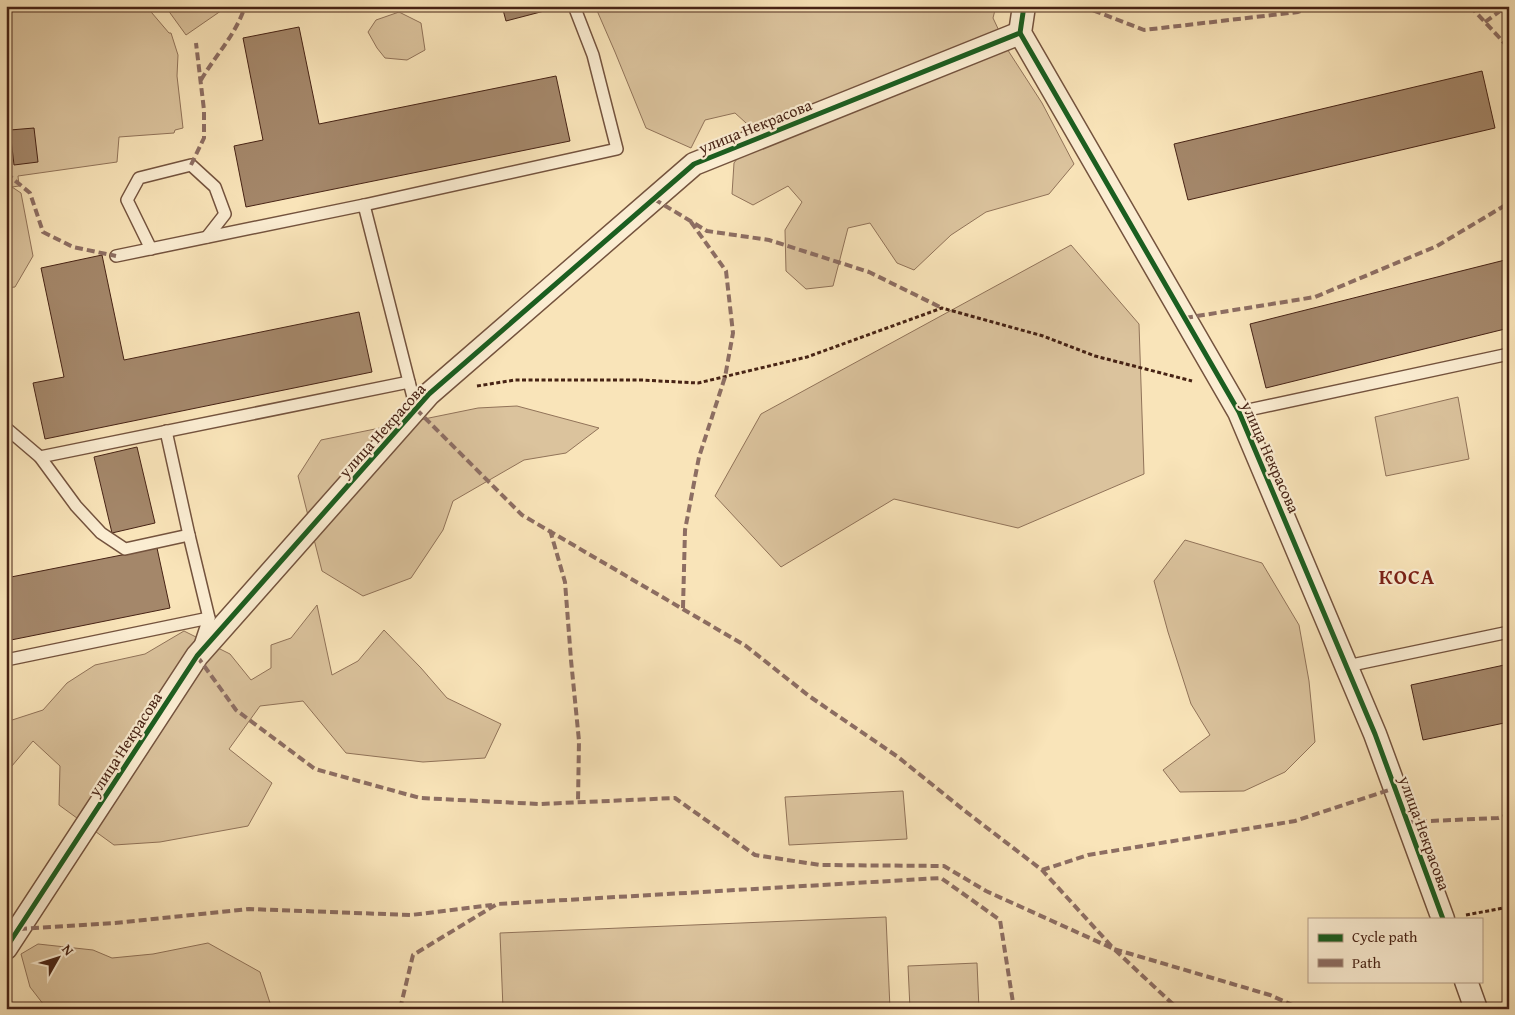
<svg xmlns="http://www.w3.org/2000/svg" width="1515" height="1015" font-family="'Gentium Book Plus',serif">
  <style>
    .green { fill: #dbc39d; stroke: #917359 }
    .building { fill: #a4876a; stroke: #472315 }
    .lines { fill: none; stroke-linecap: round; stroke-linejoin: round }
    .lane-casing { stroke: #74533e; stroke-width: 14 }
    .street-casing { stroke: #74533e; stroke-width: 25 }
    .path { stroke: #472315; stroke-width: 3; stroke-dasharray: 4 2.5; stroke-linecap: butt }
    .lane { stroke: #fbedd2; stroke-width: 11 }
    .street { stroke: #fbedd2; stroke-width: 22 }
    .quiet { stroke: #8d6e63; stroke-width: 4; stroke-dasharray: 8 4; stroke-linecap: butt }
    .cycleway-casing { stroke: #fbedd2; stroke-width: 8 }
    .cycleway { stroke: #1b5e20; stroke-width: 5 }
    .labels { text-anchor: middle; stroke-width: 4.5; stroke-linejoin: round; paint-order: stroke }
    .street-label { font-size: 16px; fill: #472315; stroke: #fbedd2 }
    .district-label { font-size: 21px; font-weight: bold; letter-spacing: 1px; fill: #7a1f14; stroke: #fbedd2 }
  </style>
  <rect width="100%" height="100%" fill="#f9e4b9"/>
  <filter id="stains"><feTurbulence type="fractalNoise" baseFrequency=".004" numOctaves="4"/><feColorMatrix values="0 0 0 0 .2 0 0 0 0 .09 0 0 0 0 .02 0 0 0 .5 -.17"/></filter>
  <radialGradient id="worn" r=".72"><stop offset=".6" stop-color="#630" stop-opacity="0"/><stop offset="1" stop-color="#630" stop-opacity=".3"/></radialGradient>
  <g class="green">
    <path d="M6,6h140l23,27h2l7,22 -1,21 6,52 -8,2 -1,3 -55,4 -2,25 -99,14 1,10 -7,1 9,6 12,63 -18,31 -9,1z"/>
    <path d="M165,6h63l-42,29z"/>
    <path d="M595,6h401l-3,12 16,34 33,51 32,61 -25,30 -63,18 -35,23 -37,35 -17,-7 -27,-40 -22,5 -15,58 -27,3 -20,-18 -1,-41 17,-28 -14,-16 -35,19 -21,-11 2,-31 22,-31 -21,-19 -30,7 -14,28 -45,-20 -31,-76z"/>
    <path d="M399,12l22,11 4,27 -18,10 -22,-2 -8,-10 -9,-16 8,-12z"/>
    <path d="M1071,245l68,79 5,150 -126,54 -124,-29 -113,68 -66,-71 46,-82z"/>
    <path d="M1458,397l11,62 -83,17 -11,-59z"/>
    <path d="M517,406l82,22 -33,25 -42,7 -71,41 -10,29 -32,48 -48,18 -41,-25 -24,-95 23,-36 157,-32z"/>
    <path d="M1185,540l77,23 37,62 10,56 6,61 -30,30 -41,19 -64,1 -17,-22 47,-35 -19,-31 -23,-72 -14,-51z"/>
    <path d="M317,605l15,70 26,-14 26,-31 37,38 26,30 54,26 -16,34 -62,4 -77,-9 -43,-52 -43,5 -31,43 43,34 -24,43 -88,16 -46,3 -55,-40 1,-39 -27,-25 -27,32v-51l37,-12 24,-27 28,-18 50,-11 39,-23 46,23 21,26 20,-12v-23l20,-7z"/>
    <path d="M903,791l4,48 -118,6 -4,-48z"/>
    <path d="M886,917l4,92h-387l-3,-76z"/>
    <path d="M208,943l52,29 12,37h-225l-17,-22 -9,-33 17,-10 55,6 19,8 41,-4z"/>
    <path d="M977,963l2,46h-69l-2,-43z"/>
  </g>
  <g class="building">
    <path d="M502,6h50v3l-46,12z"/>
    <path d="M299,27l20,97 237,-48 14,65 -324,66 -12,-61 29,-6 -20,-102z"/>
    <path d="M1482,71l13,57 -307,72 -14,-56z"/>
    <path d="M34,128l4,34 -24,3 -4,-35z"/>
    <path d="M102,255l22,105 235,-48 13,60 -327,67 -12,-56 31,-6 -23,-109z"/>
    <path d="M1509,259v69l-243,60 -16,-64z"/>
    <path d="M137,447l18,76 -43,10 -18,-76z"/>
    <path d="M157,548l13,60 -164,33v-63z"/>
    <path d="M1509,664v58l-86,18 -12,-55z"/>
  </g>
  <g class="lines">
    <defs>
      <g id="lane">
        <path d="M364,205l253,-56 -24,-94 -19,-49"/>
        <path d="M151,249l-24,-49 12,-22 52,-13 24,22 10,27 -18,23"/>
        <path d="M116,256l248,-51 52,204"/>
        <path d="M1239,412l270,-58"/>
        <path d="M6,428l34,29 36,49 25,27 24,16 64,-14 20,83 -8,24"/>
        <path d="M166,431l23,104"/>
        <path d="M40,457l369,-75"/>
        <path d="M6,660l203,-42"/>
        <path d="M1347,666l162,-34"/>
      </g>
      <g id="street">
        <path d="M1024,6l-4,27 219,379 136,322 68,185"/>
        <path d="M6,948l191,-292 232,-262 265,-230 326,-131"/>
        <path d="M1466,981l10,28"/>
      </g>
    </defs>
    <use href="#lane" class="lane-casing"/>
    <use href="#street" class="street-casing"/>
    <g class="path">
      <path d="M477,386l38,-6h126l57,3 109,-26 135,-49 101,28 52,20 97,25"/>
      <path d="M1466,915l43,-8"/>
    </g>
    <use href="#lane" class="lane"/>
    <use href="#street" class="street"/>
    <g class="quiet">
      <path d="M1082,6l62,24 154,-18 15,-6"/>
      <path d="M1470,6l39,42"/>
      <path d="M1485,22l22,-16"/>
      <path d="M201,80c14,-24 36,-47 44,-74"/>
      <path d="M191,165l13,-27v-28l-8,-67"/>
      <path d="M6,173l24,20 13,39 30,15 43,9"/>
      <path d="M654,199l53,32 62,9 100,32 73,36"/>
      <path d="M1185,318l130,-21 122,-51 72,-43"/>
      <path d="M416,409l106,106 224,131 63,50 89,61 67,54 77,59 72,79 156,46 31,14"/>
      <path d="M550,530l15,52 6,78 8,81 -1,61"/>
      <path d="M683,608l2,-78 14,-73 26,-80 8,-44 -7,-62 -35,-49"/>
      <path d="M197,656l39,54 79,59 105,29 120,6 135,-6 80,57 65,10 124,1 42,25 128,58 64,60"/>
      <path d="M1407,822l91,-4 11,-3"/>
      <path d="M1042,870l46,-15 207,-34 100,-33"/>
      <path d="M19,929l96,-6 134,-14 162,6 81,-10"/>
      <path d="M400,1009l13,-54 84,-51 444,-26 59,42 14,89"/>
    </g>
    <defs>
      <g id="cycleway">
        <path d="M1024,6l-4,27 219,379 136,322 68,185"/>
        <path d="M6,948l191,-292 232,-262 265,-230 326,-131"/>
      </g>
    </defs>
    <use href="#cycleway" class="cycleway-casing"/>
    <use href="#cycleway" class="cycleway"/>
  </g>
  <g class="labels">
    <g class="street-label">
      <text transform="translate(755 126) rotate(-22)" y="6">улица Некрасова</text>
      <text transform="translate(382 430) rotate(-48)" y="6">улица Некрасова</text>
      <text transform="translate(1271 457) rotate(66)" y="6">улица Некрасова</text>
      <text transform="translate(125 744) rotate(-57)" y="6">улица Некрасова</text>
      <text transform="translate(1425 833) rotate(70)" y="6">улица Некрасова</text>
    </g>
    <g class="district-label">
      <text x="1407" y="584">КОСА</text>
    </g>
  </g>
  <rect width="1515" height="1015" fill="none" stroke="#f9e4b9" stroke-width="25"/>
  <rect x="8" y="8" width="1500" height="1000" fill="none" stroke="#472315" stroke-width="2.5"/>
  <rect x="12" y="12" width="1490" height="990" fill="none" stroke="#472315"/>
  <rect x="1308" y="918" width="175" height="65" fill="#fbedd2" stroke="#b39c86"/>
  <rect x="1318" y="934" width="25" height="8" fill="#1b5e20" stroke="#b39c86"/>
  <text x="1352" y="942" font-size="15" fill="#472315">Cycle path</text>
  <rect x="1318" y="959" width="25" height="8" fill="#8d6e63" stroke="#b39c86"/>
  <text x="1352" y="968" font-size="15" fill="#472315">Path</text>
  <g transform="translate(58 958) rotate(51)" stroke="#fbedd2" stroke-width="4" paint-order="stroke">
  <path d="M0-4L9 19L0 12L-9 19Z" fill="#472315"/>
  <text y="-8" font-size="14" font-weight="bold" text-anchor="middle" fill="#472315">N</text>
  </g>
  <rect width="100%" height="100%" filter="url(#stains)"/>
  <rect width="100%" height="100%" fill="url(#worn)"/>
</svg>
